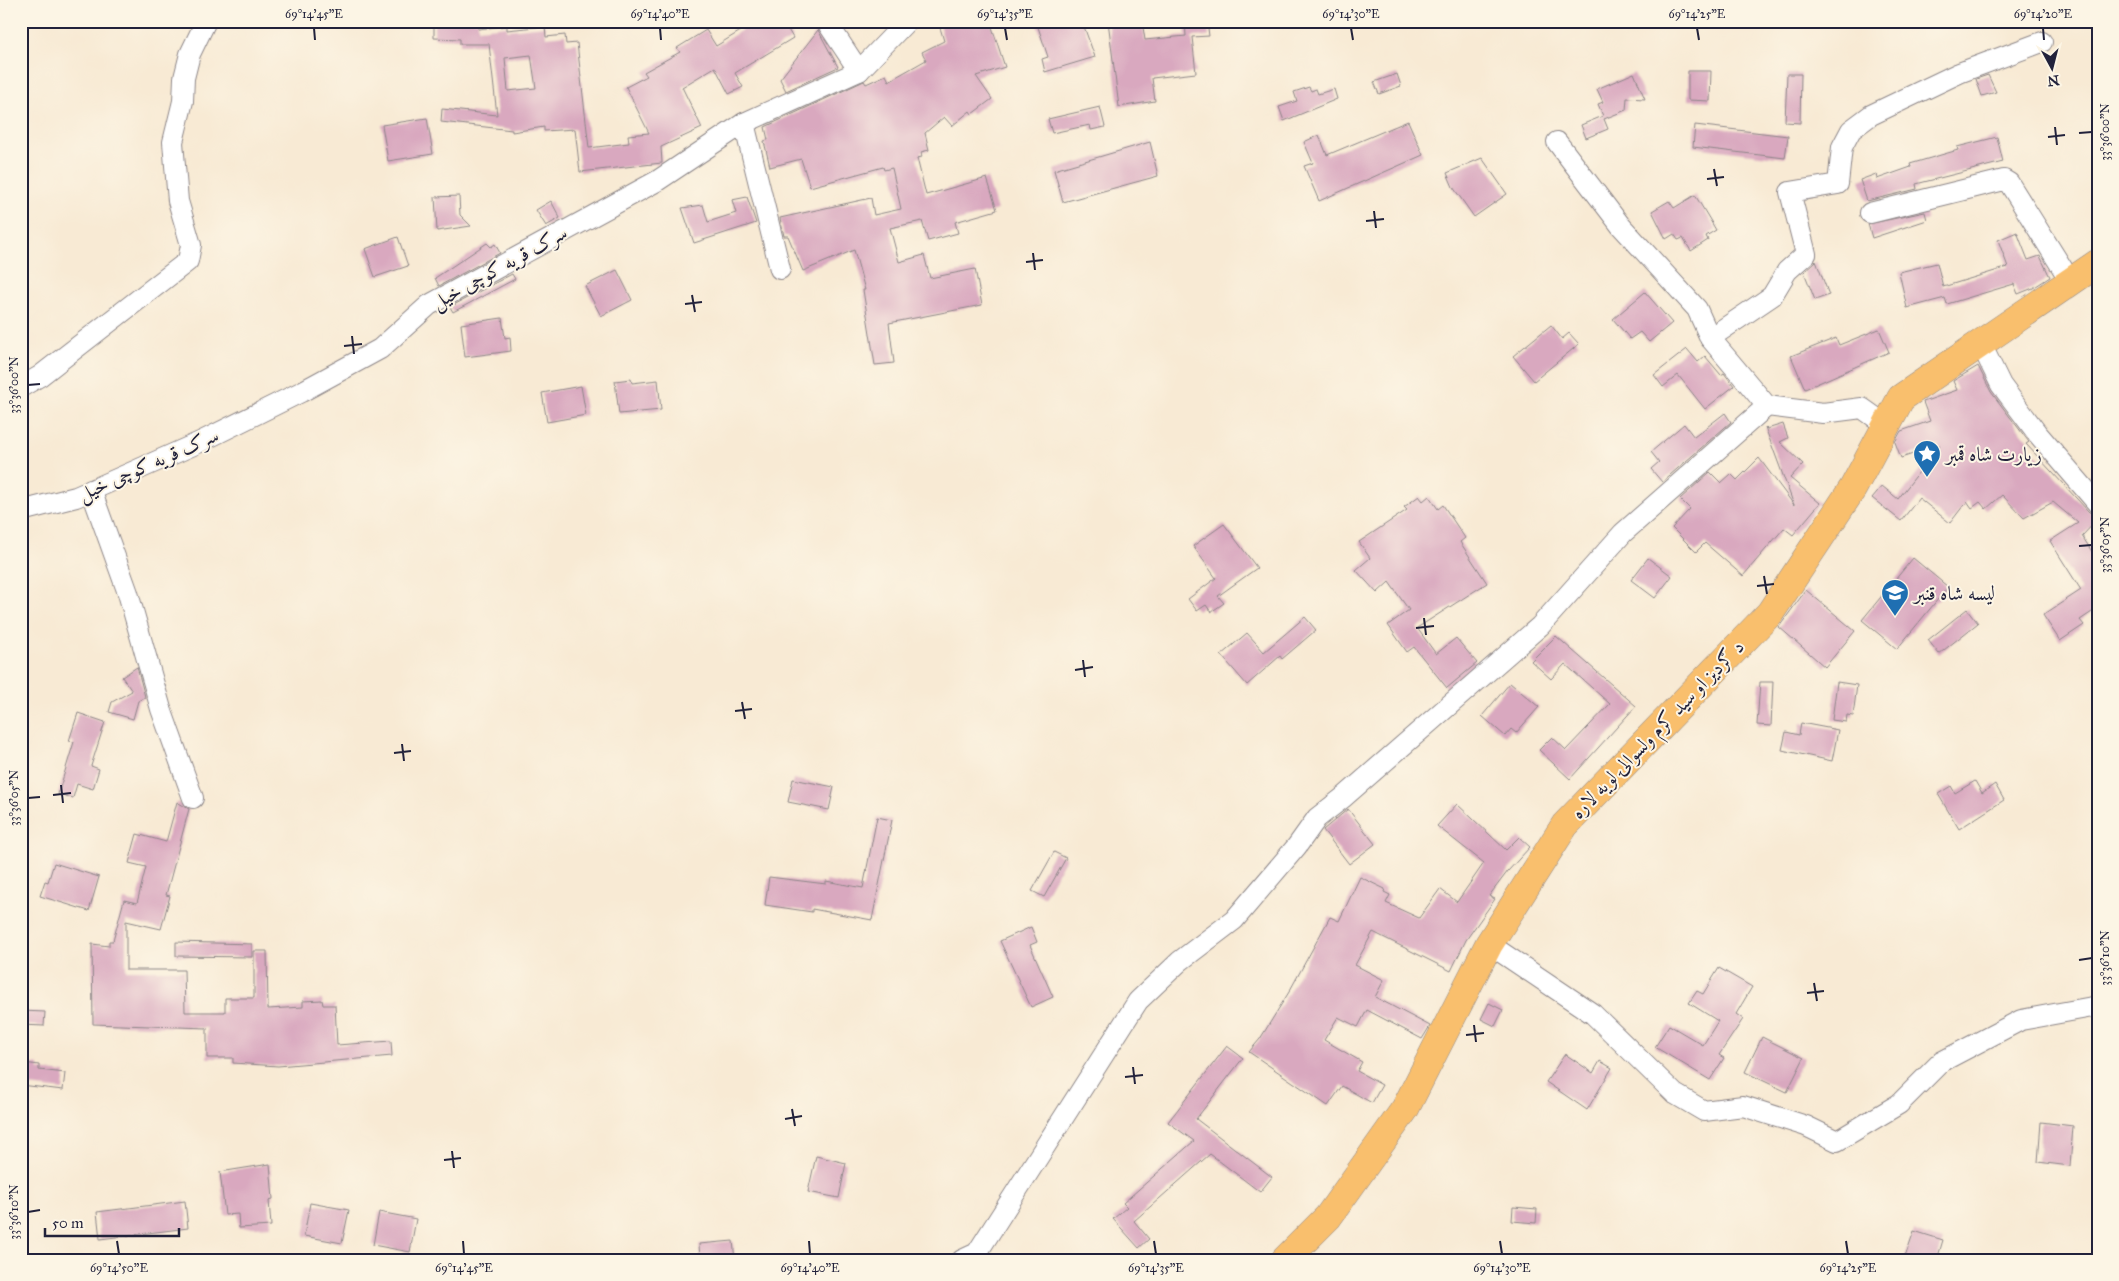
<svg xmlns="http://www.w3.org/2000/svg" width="2119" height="1281" font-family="'IM FELL Great Primer',Amiri,serif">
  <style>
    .building { fill: #d9a8bf; fill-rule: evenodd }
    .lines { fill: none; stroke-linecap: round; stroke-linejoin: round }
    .street-casing { stroke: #8d8688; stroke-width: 22 }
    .highway-casing { stroke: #8d8688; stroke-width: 29 }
    .street { stroke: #fff; stroke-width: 20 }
    .highway { stroke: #f9bf6d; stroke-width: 28 }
    .ticks { fill: none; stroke: #22223b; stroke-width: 2 }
    .labels { text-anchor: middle; stroke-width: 4; stroke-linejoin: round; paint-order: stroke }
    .street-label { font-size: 20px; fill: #22223b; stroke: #fcf5e5 }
    .poi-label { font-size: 20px; fill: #22223b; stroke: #fcf5e5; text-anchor: start }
    .neatline { fill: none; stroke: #22223b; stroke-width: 2 }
    .ticks-label { font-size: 12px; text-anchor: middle; fill: #22223b }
  </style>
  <rect width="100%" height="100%" fill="#fcf5e5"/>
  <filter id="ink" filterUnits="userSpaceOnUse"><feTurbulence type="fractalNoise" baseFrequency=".02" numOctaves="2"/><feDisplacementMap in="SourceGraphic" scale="10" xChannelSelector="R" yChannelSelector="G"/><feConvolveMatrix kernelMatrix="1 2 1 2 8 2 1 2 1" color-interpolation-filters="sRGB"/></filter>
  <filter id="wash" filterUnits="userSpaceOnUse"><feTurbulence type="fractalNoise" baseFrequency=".0096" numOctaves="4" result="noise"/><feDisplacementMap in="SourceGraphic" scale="20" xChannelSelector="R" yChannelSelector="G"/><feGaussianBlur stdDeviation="1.12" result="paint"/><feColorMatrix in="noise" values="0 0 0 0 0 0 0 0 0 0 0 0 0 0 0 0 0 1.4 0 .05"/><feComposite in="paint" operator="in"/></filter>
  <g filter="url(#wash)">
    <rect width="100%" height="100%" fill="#f8ead4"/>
    <g id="blocks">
      <g class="building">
        <path d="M434,21h44v8l29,-3v4l38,-4 1,11 19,-2 1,9 11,-1 12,105 40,-5 -1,-8 21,-2 -23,-46 21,-11 -3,-4 36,-20 -3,-4 29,-18 10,16 41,-25h26l10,17 -58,35 8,14 -14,7 -14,-27 -33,20 20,41 -41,19 1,16 -82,9 -5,-43 -31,2v-4l-32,5v-2l-71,-8 1,-13 55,6 -8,-71h-29v-5l-26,-1zM531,55l5,33 -28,3 -3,-33z"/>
        <path d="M938,21h52l15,46 -29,9 16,23 -20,15 -2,-3 -18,15 -8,-9 -19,16 4,17 -8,2 1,5 -5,1 9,37 61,-17 10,32 -42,12 3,11 -30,8 -6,-20 -32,7 9,34 25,-7 6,23 45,-9 7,36 -93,18 5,40 -19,2 -12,-75h2l-11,-40 -51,21 -15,-35h-4l-4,-18 91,-20 3,17 27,-6 -9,-41 -8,2 -1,-3 -73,20 -9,-28 -31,8 -6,-26 4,-1 -3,-13 99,-46 2,3 20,-9 3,6 37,-21 -4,-8 22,-11z"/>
        <path d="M1036,21h46l13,36 -50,15 -3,-13 6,-2z"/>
        <path d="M1108,21h34l3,19 41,-4 -1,-15h22l2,15 -17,1 4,36 -44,5 3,23 -36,6z"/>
        <path d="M818,30l20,37 -52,24 -6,-12z"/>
        <path d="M1688,71h23l-1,30 -22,-1z"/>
        <path d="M1634,73l11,26 -18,-1 -1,12 -22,9 4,10 -22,9 -5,-13 22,-9 -5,-12 5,-2 -6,-13z"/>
        <path d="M1397,74l4,12 -22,8 -5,-12z"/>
        <path d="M1787,74h14l-1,49 -15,-1z"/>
        <path d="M1988,75l8,17 -14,4 -6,-17z"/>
        <path d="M1309,87l2,4 5,-2 2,5 16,-5 3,10 -53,22 -5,-14 18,-6 -3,-9z"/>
        <path d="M1100,107l5,20 -14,3 -1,-5 -38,8 -4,-14z"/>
        <path d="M427,118l6,36 -45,7 -6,-36z"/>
        <path d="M1408,121l15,34 -104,46 -15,-35 9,-3 -9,-21 15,-7 8,20z"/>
        <path d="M1695,125l93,11 -3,22 -92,-11z"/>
        <path d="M1997,137l6,25 -87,22 1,5 -50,12 -7,-21 16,-6 1,5 34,-12 -1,-3 48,-14 -1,-3z"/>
        <path d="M1150,142l8,34 -95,26 -9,-32z"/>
        <path d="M1482,158l25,36 -33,23 -21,-30 -6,-14z"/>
        <path d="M1695,195l21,35 -10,6 2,4 -17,11 -8,-13 -5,2 -4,-6 -8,5 -14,-28 17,-10 5,7z"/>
        <path d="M459,196l1,19 11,11 -34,5 -2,-34z"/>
        <path d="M747,197l9,26 -62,20 -12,-35 21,-3 5,17 28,-9 -4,-13z"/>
        <path d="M551,201l9,17 -14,8 -10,-16z"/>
        <path d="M1925,212l2,8 -55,18 -4,-14z"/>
        <path d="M2017,232l11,28 12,-4 10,21 -17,11 -15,6 -4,-10 -67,20 -2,-6 -38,10 -8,-36 38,-9 6,24 65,-20 -10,-27z"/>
        <path d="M398,237l10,29 -33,11 -10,-28z"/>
        <path d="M487,243l4,4 4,-3 5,9 -61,33 -4,-8z"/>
        <path d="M1816,261l13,34 -14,5 -11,-28z"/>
        <path d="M617,270l15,30 -31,16 -16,-30z"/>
        <path d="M512,274l3,5 -62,33 -3,-5z"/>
        <path d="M1645,292l27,31 -23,19 -9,-10 -10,7 -17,-20z"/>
        <path d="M502,318l3,20 5,-1 1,14 -46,6 -4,-33z"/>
        <path d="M1551,325l11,14 7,-6 10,11 -45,37 -21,-25z"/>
        <path d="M1879,329l10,23 -84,37 -14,-33 45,-18 3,7z"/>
        <path d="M1687,349l11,13 7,-6 16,19 3,-2 10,13 -29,23 -27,-34 -15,12 -9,-12z"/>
        <path d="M1978,366l13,26 38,50 -3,2 63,68 9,4v3l-16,17 16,25v47l-18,12 4,5 -24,16 -17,-26 38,-25 -31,-49 28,-18 -25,-21 -29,16 -22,-23 -16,14 -6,-7 -8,6 -5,-7 -17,22 -31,-25 -18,23 -29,-23 10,-12 16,13 42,-54 -39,13 -6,-16 6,-11 29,-10 -7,-19 34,-12 -4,-9z"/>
        <path d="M631,379l1,4 26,-3 3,30 -42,4 -4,-33z"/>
        <path d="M581,386l5,29 -39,7 -5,-29z"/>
        <path d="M1725,413l6,9 -69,60 -11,-13 8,-7 -8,-10 33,-28 10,13z"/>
        <path d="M1783,424l5,14 -8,4 23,22 -13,14 30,25 -27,32 -9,-7 -41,48 -38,-33 -9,9 -24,-24 18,-19 -10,-10 30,-27 11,11 10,-9 6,6 22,-22 35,47 -29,-78 2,2z"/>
        <path d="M1419,496l4,5 6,-5 9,13 5,-4 22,33 -5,4 27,41 -70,45 19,26 20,-16 21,25 -30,25 -33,-41 -7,5 -19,-27 21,-15 -20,-28 -12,11 -21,-23 14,-12 -11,-16 48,-32 -3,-3z"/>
        <path d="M1224,524l33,44 -39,28 6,7 -13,9 -5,-7 -9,6 -9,-12 28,-21 -23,-32z"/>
        <path d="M1648,558l24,18 -17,22 -24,-18z"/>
        <path d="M1913,558l35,29 -51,62 -35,-29z"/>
        <path d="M1806,590l49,41 -30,36 -46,-40z"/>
        <path d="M1967,609l11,14 -39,31 -11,-14z"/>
        <path d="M1305,617l11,13 -34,29 -2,-3 -33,29 -26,-30 26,-22 17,19z"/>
        <path d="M1556,636l80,70 -66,73 -31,-29 13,-13 14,13 44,-46 -45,-40 -14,15 -20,-18z"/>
        <path d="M137,667l8,30 -7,4 -5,18 -24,-7 3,-10 20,-11 -10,-14z"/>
        <path d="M1760,682h13l-2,44 -14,-1z"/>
        <path d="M1837,682l20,3 -4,31 -6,-1 -1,7 -14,-2z"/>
        <path d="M1510,683l29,24 -23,26 -5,-4 -6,7 -23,-20z"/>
        <path d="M78,713l27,9 -14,44 8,3 -6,20 -16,-5 -4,14 -15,-4 16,-52 -5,-1z"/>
        <path d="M1801,723l37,7 -6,31 -50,-11 4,-18 13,3z"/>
        <path d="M793,779l41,8 -5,23 -41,-8z"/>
        <path d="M1975,781l7,12 13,-9 9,16 -45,29 -21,-35 13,-8 4,7z"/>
        <path d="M177,802l12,7 -23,86 4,1 -9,33 -35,-8v49h58l1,42h40v-14h29v-47h13l1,58 35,-2v-6l19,-1 1,5h12l2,40 54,-4 1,15 -114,10 -45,-3v-5h-26v-30l-114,-4 -1,-80 17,2v-5h4l11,-41 13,3 9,-36 -17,-4 8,-29 29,8z"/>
        <path d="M1457,804l49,46 13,-13 11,10 -22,24 -19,25 6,3 -29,41 -15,31 -78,-39 -18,33 29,15 -9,17 55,29 -8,13 -55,-29 -9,17 -20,-10 -14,23 38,22 -5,9 25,14 -10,18 -30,-17 -14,20 -79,-54 11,-13 29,-47 41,-75 9,4 21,-44 25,12 -1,3 6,3 -4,8 33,15 21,-29 17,13 27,-39 -47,-37z"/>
        <path d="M1348,809l27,35 -26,20 -26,-34z"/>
        <path d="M877,817l15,3 -20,100 -60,-11v3l-47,-7 4,-28 57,7v-3l37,7z"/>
        <path d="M1054,852l12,6 -22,39 -12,-6z"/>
        <path d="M54,863l45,14 -10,34 -49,-15 5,-15 3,1z"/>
        <path d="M1031,927l6,15 -7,3 23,52 -22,10 -31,-66z"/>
        <path d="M176,942l76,2v13l-76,-1z"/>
        <path d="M1719,968l33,19 -16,27 7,5 -24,36 5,3 -14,22 -55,-33 14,-22 34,20 15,-24 -29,-18 8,-12 6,3z"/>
        <path d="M1489,1003l14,7 -8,16 -14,-7z"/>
        <path d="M21,1011l24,1 -1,14 -23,-1z"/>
        <path d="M1762,1037l42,21 -17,34 -42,-20z"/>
        <path d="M1227,1046l16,12 -47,61 76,58 -12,15 -50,-38 -76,67 15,18 -10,9 -26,-29 14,-12 -4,-4 71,-62 -26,-19z"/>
        <path d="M1565,1054l28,19 7,-12 12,7 -25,42 -41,-28z"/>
        <path d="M24,1063l15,2v5l26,3 -2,17 -42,-5z"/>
        <path d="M2041,1122l32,4 -3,40 -32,-4z"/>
        <path d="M816,1156l30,7 -7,35 -31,-6z"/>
        <path d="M270,1164l3,35 -4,1 2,26 -32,2 -1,-14 -13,1 -5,-43z"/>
        <path d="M185,1201l3,27 -88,11 -3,-27z"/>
        <path d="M310,1203l39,7 -7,33 -38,-7z"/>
        <path d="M1513,1207l24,2 -1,14 -24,-2z"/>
        <path d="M379,1212l37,7 -6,33 -37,-7z"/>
        <path d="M1914,1231l29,9 -6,20h-33z"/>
        <path d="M733,1241l2,19h-35l-1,-16z"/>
      </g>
    </g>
  </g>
  <g filter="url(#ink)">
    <use href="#blocks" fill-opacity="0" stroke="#8d8688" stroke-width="1"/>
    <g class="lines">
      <defs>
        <g id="street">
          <path d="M826,21l33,50"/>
          <path d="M744,123l36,146"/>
          <path d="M1557,142l64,84 76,83 13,29 57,68 56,7 39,-5 24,17"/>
          <path d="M1870,213l134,-33 5,3 62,99"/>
          <path d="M1710,338l62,-42 15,-25 19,-17 -16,-62 48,-8 4,-37 9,-17 20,-15 88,-42 83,-31"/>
          <path d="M1980,342l21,43 36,48 61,71"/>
          <path d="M21,387l19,-11 148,-115 3,-16 -13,-44 -5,-59 10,-41 1,-23 6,-24 16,-33"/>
          <path d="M91,490l37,103 33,116 32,89"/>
          <path d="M21,511l55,-14 124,-55 101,-50 79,-43 49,-44 228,-124 87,-58 115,-52 48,-50"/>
          <path d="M1489,944l104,70 82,80 29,17 39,-5 63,20 31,15 62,-37 42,-42 80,-42 77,-14"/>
          <path d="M962,1260l15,-7 161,-252 42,-40 54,-41 63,-74 20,-28 27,-21 196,-171 83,-93 144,-127"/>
        </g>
        <path id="highway" d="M1285,1260l43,-43 77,-108 84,-165 76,-119 205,-212 83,-125 48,-90 197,-135"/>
      </defs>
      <use href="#street" class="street-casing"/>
      <use href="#highway" class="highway-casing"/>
      <use href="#street" class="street"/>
      <use href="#highway" class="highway"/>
    </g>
  </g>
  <path class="ticks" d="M314,28l1,12M660,28l1,12M1005,28l2,12M1351,28l2,12M1697,28l2,12M2043,28l1,12M2055,127l2,18M2079,133l13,-1M2048,137l17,-2M1714,169l3,17M1707,179l17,-2M1374,211l2,17M1366,221l18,-2M1033,253l2,17M1026,262l17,-2M692,295l3,17M685,304l17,-2M352,336l2,18M344,346l18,-2M28,385l12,-1M2079,546l13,-1M1764,576l3,18M1757,586l17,-2M1424,618l2,17M1416,628l18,-2M1083,660l2,17M1075,670l18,-3M742,702l3,17M735,711l17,-2M402,744l2,17M394,753l17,-2M61,785l2,18M53,795l18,-2M28,798l12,-1M2079,960l13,-2M1814,983l3,18M1807,993l17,-2M1474,1025l2,17M1466,1035l18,-2M1133,1067l2,17M1125,1077l18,-2M792,1109l3,17M785,1119l17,-3M452,1151l2,17M444,1160l17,-2M28,1212l12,-2M117,1241l2,13M463,1241l1,13M809,1241l1,13M1154,1241l2,13M1500,1241l2,13M1846,1241l2,13"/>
  <defs>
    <symbol id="sight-pin" viewBox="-11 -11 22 30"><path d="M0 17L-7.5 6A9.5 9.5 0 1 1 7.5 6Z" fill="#1f6fb2" stroke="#fcf5e5"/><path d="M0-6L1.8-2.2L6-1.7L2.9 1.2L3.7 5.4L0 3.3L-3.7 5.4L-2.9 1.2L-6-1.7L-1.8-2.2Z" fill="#fff"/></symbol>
    <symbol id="school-pin" viewBox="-11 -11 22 30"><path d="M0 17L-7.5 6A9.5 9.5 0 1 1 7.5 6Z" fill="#1f6fb2" stroke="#fcf5e5"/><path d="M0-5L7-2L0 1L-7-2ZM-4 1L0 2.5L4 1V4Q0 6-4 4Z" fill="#fff"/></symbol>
  </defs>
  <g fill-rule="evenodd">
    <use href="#sight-pin" x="1911" y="438" width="32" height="43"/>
    <use href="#school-pin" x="1879" y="577" width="32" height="43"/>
  </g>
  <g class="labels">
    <g class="street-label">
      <text transform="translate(499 267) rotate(-29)" y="7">سرک قریه کوچی خیل</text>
      <text transform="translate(148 464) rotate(-24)" y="7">سرک قریه کوچی خیل</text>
      <text transform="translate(1657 729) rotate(-46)" y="7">د ګردیز او سید کرم ولسوالۍ لویه لاره</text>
    </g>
    <g class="poi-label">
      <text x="1946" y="461">زیارت شاه قمبر</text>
      <text x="1914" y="600">لیسه شاه قنبر</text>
    </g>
  </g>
  <rect width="2119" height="1281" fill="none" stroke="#fcf5e5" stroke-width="55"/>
  <g transform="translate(2052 68) rotate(173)" stroke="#fcf5e5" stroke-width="4" paint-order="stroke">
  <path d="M0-4L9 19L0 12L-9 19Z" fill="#22223b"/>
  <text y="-8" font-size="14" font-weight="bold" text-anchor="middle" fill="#22223b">N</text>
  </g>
  <path d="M45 1228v8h134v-8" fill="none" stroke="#22223b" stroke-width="2.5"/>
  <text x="52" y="1228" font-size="15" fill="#22223b" stroke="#fcf5e5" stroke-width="4" paint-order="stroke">50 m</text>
  <rect x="28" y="28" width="2064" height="1226" class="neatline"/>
  <g class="ticks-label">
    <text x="314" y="18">69°14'45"E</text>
    <text x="660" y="18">69°14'40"E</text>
    <text x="1005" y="18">69°14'35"E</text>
    <text x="1351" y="18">69°14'30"E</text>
    <text x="1697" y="18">69°14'25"E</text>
    <text x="2043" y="18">69°14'20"E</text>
    <text transform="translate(2105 132) rotate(-90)" y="4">33°36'00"N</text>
    <text transform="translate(14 385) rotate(-90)" y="4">33°36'00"N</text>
    <text transform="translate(2105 545) rotate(-90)" y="4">33°36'05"N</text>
    <text transform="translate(14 798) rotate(-90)" y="4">33°36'05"N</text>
    <text transform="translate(2105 958) rotate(-90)" y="4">33°36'10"N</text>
    <text transform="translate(14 1212) rotate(-90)" y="4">33°36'10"N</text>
    <text x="119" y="1272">69°14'50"E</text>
    <text x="464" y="1272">69°14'45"E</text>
    <text x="810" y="1272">69°14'40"E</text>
    <text x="1156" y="1272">69°14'35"E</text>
    <text x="1502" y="1272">69°14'30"E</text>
    <text x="1848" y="1272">69°14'25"E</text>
  </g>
</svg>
